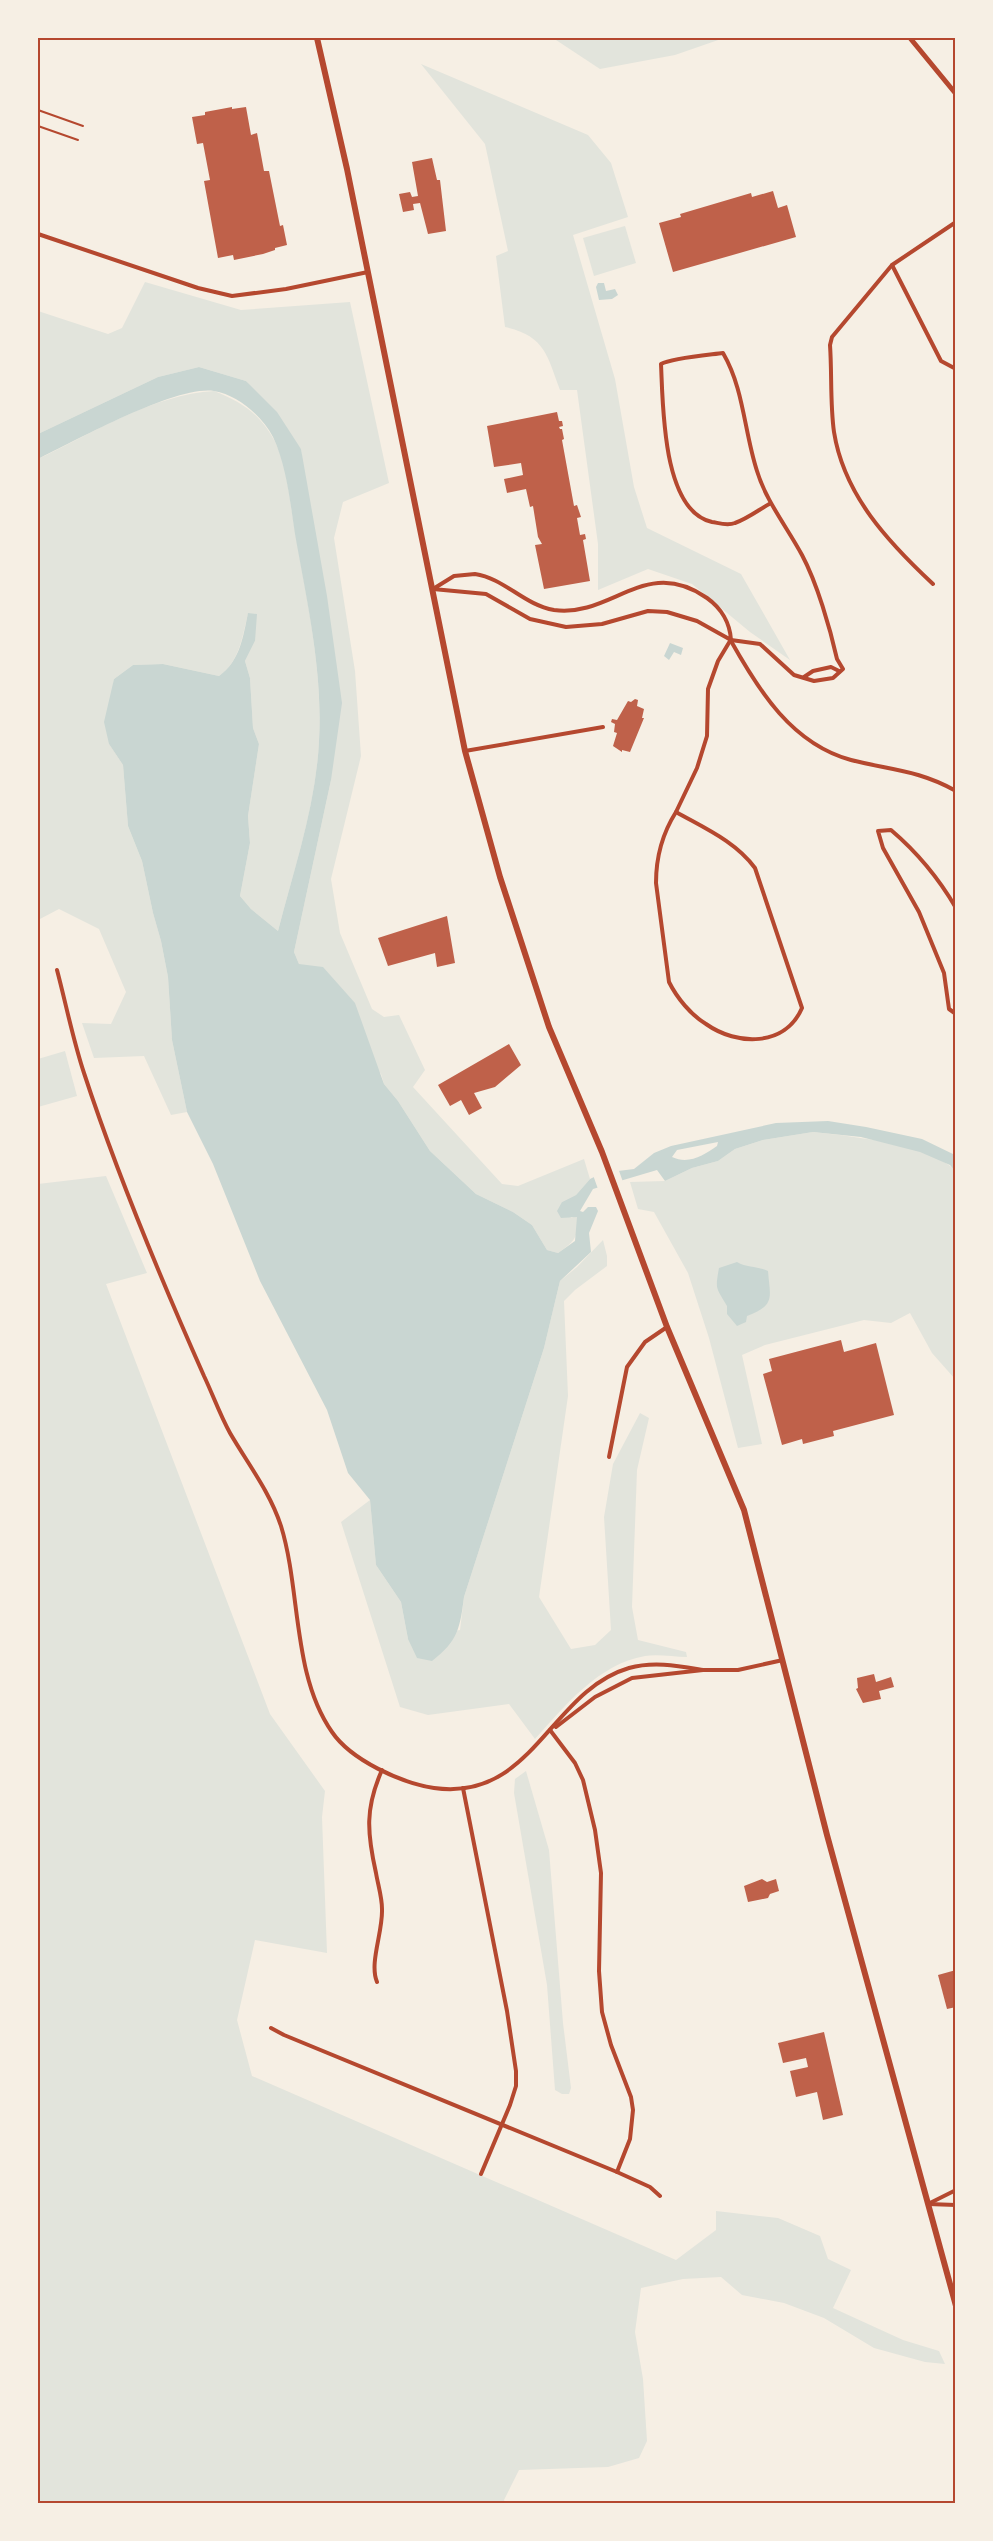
<svg xmlns="http://www.w3.org/2000/svg" width="993" height="2541" font-family="'Fira Sans',sans-serif">
  <style>
    .green { fill: #e2e4dc }
    .water { fill: #c9d6d2; fill-rule: evenodd }
    .pier { fill: #f6efe4 }
    .building { fill: #bf614a }
    .lines { fill: none; stroke-linecap: round; stroke-linejoin: round }
    .service { stroke: #b5482f; stroke-width: 2 }
    .minor { stroke: #b5482f; stroke-width: 4 }
    .tertiary { stroke: #b5482f; stroke-width: 5 }
    .secondary { stroke: #b5482f; stroke-width: 6 }
    .neatline { fill: none; stroke: #b5482f; stroke-width: 2 }
  </style>
  <rect width="100%" height="100%" fill="#f6efe4"/>
  <g class="green">
    <path d="M553,38h171l-49,17 -75,14z"/>
    <path d="M421,64l167,71 23,28 17,54 -55,18 42,144 19,108 13,41 94,46 49,86 -40,-28 -58,-48 -44,-15 -50,21v-46l-21,-154h-17c-13,-35 -15,-54 -55,-63l-9,-71 12,-5 -23,-107z"/>
    <path d="M625,226l11,37 -42,13 -11,-38z"/>
    <path d="M145,282l96,28 109,-8 39,181 -46,19 -9,36 21,133 6,85 -30,123 9,54 32,76 12,8 15,-2 26,55 -12,17 89,97 16,2 66,-27 6,20 -14,16 -14,7 9,16 6,-2c1,22 -1,24 -19,37l-11,-3 -15,-25 -19,-13 -37,-18 -46,-43 -32,-50 -14,-17 -3,-10 -82,-110 -5,-12 37,-172 -30,-331 -55,-68 -47,-14 -41,10 -120,57v-123l70,23 14,-6z"/>
    <path d="M214,391c25,10 42,20 56,42 17,26 19,63 24,92 12,71 29,144 25,216 -3,65 -25,128 -41,190l-27,-22 -11,-13 10,-53 -2,-27 11,-72 -6,-16 -3,-50 -5,-17 10,-20 -7,-27c-6,23 -8,47 -29,62l-56,-12 -30,1 -19,14 -5,65 14,21 5,61 14,35 11,52 8,28 7,36 4,63 15,72 -16,3 -27,-59 -50,2 -12,-35 29,1 15,-32 -27,-63 -40,-20 -21,11v-461c53,-25 116,-65 176,-68z"/>
    <path d="M65,1051l12,45 -39,11v-48z"/>
    <path d="M813,1132c36,4 118,12 143,39l-1,208 -23,-26 -22,-40 -19,10 -27,-3 -99,25 -23,10 20,89 -24,4 -29,-110 -21,-65 -34,-61 -16,-3 -8,-27 35,-1 27,-13 26,-7 17,-12 28,-9z"/>
    <path d="M106,1176l41,97 -41,11 164,430 55,77 -3,26 5,136 -72,-13 -18,80 15,56 424,184 40,-30v-19l62,7 42,18 8,23 23,11 -18,38 70,32 36,11 6,13 -20,-2 -51,-14 -50,-30 -40,-15 -42,-8 -21,-18 -38,2 -42,9 -6,44 8,47 4,62 -8,17 -31,9 -89,3 -15,30 1,3h-467v-1319z"/>
    <path d="M603,1240l4,16v10l-32,24 -11,11 4,95 -29,201 32,52 24,-4 16,-15 -7,-113 9,-53 27,-51 9,5 -12,52 -5,137 6,33 48,12 1,5c-13,0 -29,-3 -42,-1 -47,8 -80,50 -110,83l-26,-35 -81,11 -28,-8 -59,-185 29,-22 6,65 25,37 7,37 52,-9 4,-33 80,-249 16,-67 17,-14z"/>
    <path d="M526,1771l23,79 14,173 8,65 -2,6h-7l-7,-4 -8,-105 -33,-192 1,-14z"/>
  </g>
  <g class="water">
    <path d="M598,283h6l2,8 9,-2 3,6 -6,4 -13,1 -3,-13z"/>
    <path d="M199,367l47,14 31,31 24,37 26,147 15,107 -11,77 -37,172 5,12 24,3 32,36 29,81 14,17 32,50 46,43 37,18 19,13 15,25 11,3 17,-12 2,-24 -16,1 -4,-7 5,-9 14,-7 14,-16 12,-6 32,-4 20,-16 17,-7 105,-23 52,-2 38,6 56,12 33,16v16l-5,-6 -30,-13 -59,-15 -48,-5 -50,8 -28,9 -17,12 -26,7 -27,13 -8,-11 -64,19 -13,22 3,1 5,-5h8l2,4 -9,22 2,19 -31,29 -16,67 -80,249c-4,31 -6,44 -32,64l-15,-3 -9,-19 -7,-37 -25,-37 -6,-65 -22,-27 -21,-63 -67,-129 -47,-117 -26,-52 -15,-72 -4,-63 -7,-36 -8,-28 -11,-52 -14,-35 -5,-61 -14,-21 -5,-22 10,-43 19,-14 30,-1 56,12c21,-15 24,-39 29,-63l9,1 -2,27 -10,20 5,17 3,50 6,16 -11,72 2,27 -10,53 11,13 27,22c16,-62 38,-126 41,-190 4,-70 -12,-139 -24,-207 -5,-32 -8,-67 -22,-97 -11,-21 -35,-42 -59,-46 -38,-6 -139,50 -176,68v-25l120,-57zM718,1142l-1,4c-13,9 -28,19 -45,11l5,-7z"/>
    <path d="M670,643l13,5 -2,7 -7,-3 -5,8 -5,-4z"/>
    <path d="M737,1262c10,6 21,4 31,9 2,26 8,34 -21,45l-1,6 -9,4 -10,-12v-8c-11,-19 -12,-16 -8,-38z"/>
  </g>
  <path class="pier" d="M618,1168l5,14 -25,7 -5,-14 9,-5z"/>
  <g class="building">
    <path d="M232,107v2l14,-2 5,28 6,-2 7,38h5l11,55 3,-1 4,20 -12,3v2l-12,4 -29,6 -1,-5 -15,3 -14,-77 6,-1 -7,-37 -6,1 -5,-27 13,-2v-3z"/>
    <path d="M432,158l5,22h3l6,51 -18,3 -8,-31 -7,1 1,6 -11,2 -4,-18 11,-2 2,5 6,-1 -6,-34z"/>
    <path d="M773,191l5,17 9,-3 9,32 -123,35 -14,-49 22,-6 -1,-3 71,-21 1,4z"/>
    <path d="M557,412l2,9h3l1,5 -4,1 1,2h2l2,10 -2,1 12,66 3,-1 4,12 -4,1 3,17 5,-1 1,5 -3,1 7,41 -46,8 -9,-44 7,-1 -4,-7 -5,-31 -3,1 -4,-18 -19,4 -3,-14 19,-4 -2,-12 -27,4 -7,-41z"/>
    <path d="M635,699l3,1 -1,6 7,3 -2,9h2l-14,34 -8,-2v2l-9,-6 4,-13 -3,-1 1,-8 -4,-2 1,-3 5,1 11,-19 3,1z"/>
    <path d="M447,916l8,47 -18,4 -2,-14 -47,13 -10,-28z"/>
    <path d="M509,1044l12,21 -26,22 -21,6 8,15 -13,7 -8,-15 -11,6 -12,-21z"/>
    <path d="M841,1340l3,12 32,-9 18,72 -61,16 1,5 -31,8 -1,-5 -20,6 -19,-71 9,-3 -3,-12z"/>
    <path d="M874,1674l2,8 15,-5 3,10 -15,4 2,8 -18,4 -7,-14 2,-1 -1,-10z"/>
    <path d="M762,1879l5,3 9,-3 3,12 -9,3 -2,4 -20,4 -4,-16z"/>
    <path d="M956,1970v37l-9,2 -9,-34z"/>
    <path d="M824,2032l19,83 -20,5 -6,-28 -21,5 -6,-26 18,-4 -2,-9 -23,5 -5,-20z"/>
  </g>
  <g class="lines">
    <g class="service">
      <path d="M38,110l45,16"/>
      <path d="M38,126l40,14"/>
    </g>
    <g class="minor">
      <path d="M38,234l160,54 34,8 54,-7 82,-17"/>
      <path d="M892,265l49,96 15,8"/>
      <path d="M475,574c29,4 49,31 79,36 58,8 91,-55 153,-12 14,10 23,25 24,42l-34,-19 -30,-9 -19,-1 -46,13 -36,3 -36,-8 -44,-25 -53,-5 21,-13z"/>
      <path d="M933,584c-45,-42 -89,-89 -99,-152 -4,-28 -2,-59 -4,-87l2,-8 60,-72 64,-43"/>
      <path d="M731,640l29,4 34,31 20,6 19,-3 10,-9 -6,-10c-7,-31 -20,-76 -35,-104 -15,-28 -36,-54 -45,-84 -13,-40 -13,-82 -34,-118 -15,2 -51,5 -62,11 2,40 1,147 51,158 7,1 15,4 23,1 12,-4 25,-14 36,-20"/>
      <path d="M731,641c28,50 61,103 120,119 39,10 68,10 105,31"/>
      <path d="M804,677l9,-6 18,-4 8,4"/>
      <path d="M465,751l138,-24"/>
      <path d="M676,812c28,16 59,29 79,56l47,140c-17,39 -65,38 -96,16 -15,-9 -29,-26 -37,-42l-13,-99c0,-26 6,-49 20,-71z"/>
      <path d="M676,812l21,-44 10,-32 1,-47 10,-28 12,-20"/>
      <path d="M956,908c-18,-31 -38,-55 -65,-78l-13,1 5,17 36,64 25,61 5,36 7,5"/>
      <path d="M57,970c9,34 16,70 27,103 34,104 76,204 120,303 9,19 16,39 26,57 18,31 40,59 51,93 20,65 11,149 51,206 19,28 69,51 102,56 99,14 116,-97 195,-120 25,-7 50,-2 74,2"/>
      <path d="M609,1457l18,-90 18,-25 22,-15"/>
      <path d="M556,1727l39,-30 37,-19 71,-8h35l45,-10"/>
      <path d="M550,1730l25,33 8,17 12,50 6,43 -2,98 3,41 9,33 20,52 2,13 -3,29 -13,33"/>
      <path d="M463,1788l44,223 9,60v15l-6,19 -29,69"/>
      <path d="M377,1982c-8,-19 6,-50 5,-73 0,-12 -4,-24 -6,-36 -9,-40 -11,-65 6,-103"/>
      <path d="M271,2028l13,7 333,137 33,15 10,9"/>
      <path d="M928,2204l28,-14"/>
      <path d="M928,2204l28,1"/>
    </g>
    <path class="tertiary" d="M910,38l46,56"/>
    <path class="secondary" d="M317,38l30,131 118,582 35,126 49,150 53,125 65,175 77,183 83,325 129,471"/>
  </g>
  <rect width="993" height="2541" fill="none" stroke="#f6efe4" stroke-width="78"/>
  <rect x="39" y="39" width="915" height="2463" class="neatline"/>
</svg>
